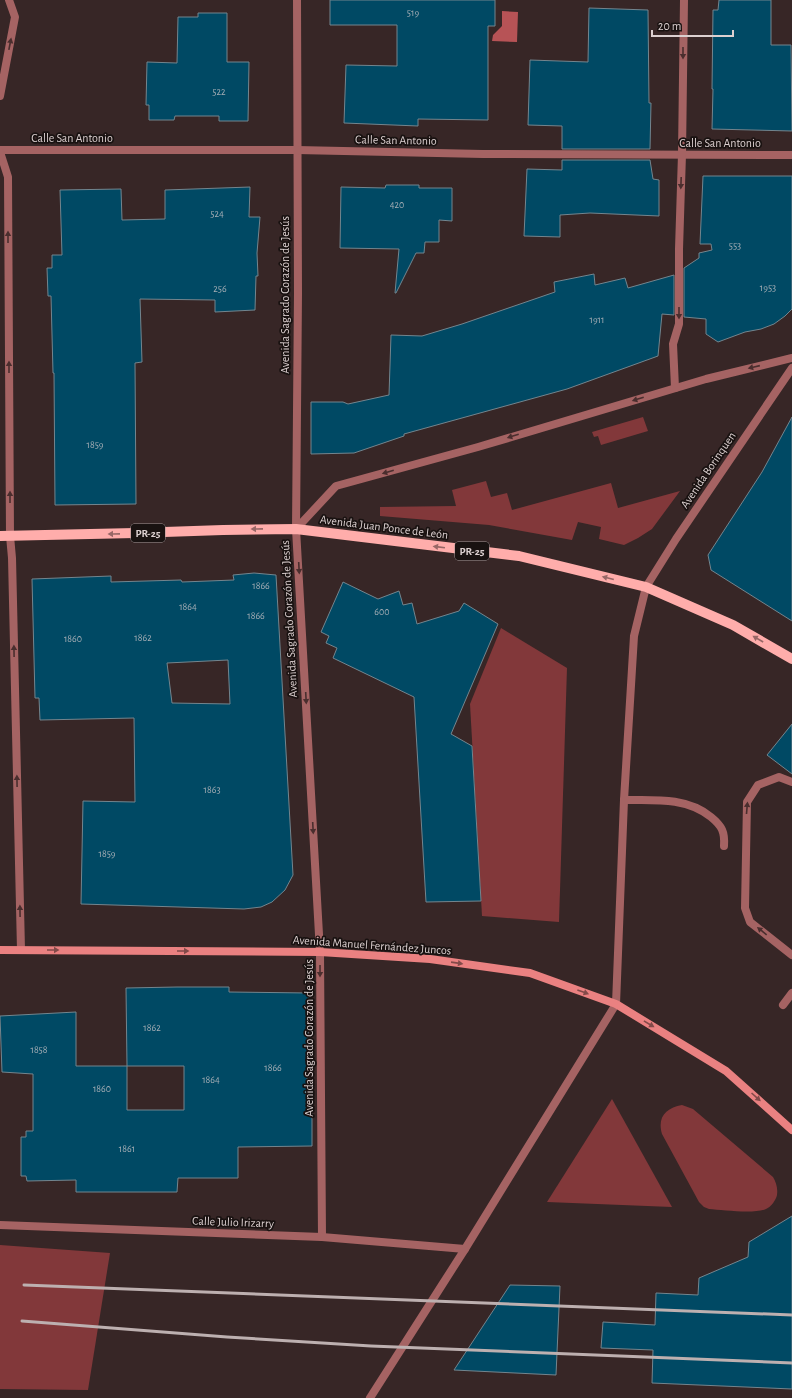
<svg xmlns="http://www.w3.org/2000/svg" width="792" height="1398" font-family="'Alegreya Sans',sans-serif">
  <style>
    .green { fill: #82383a }
    .water { fill: #b75356 }
    .building { fill: #004964; stroke: #73858e; fill-rule: evenodd }
    .lines { fill: none; stroke-linecap: round; stroke-linejoin: round }
    .service { stroke: #a56363; stroke-width: 8 }
    .minor { stroke: #a56363; stroke-width: 8 }
    .tertiary { stroke: #a56363; stroke-width: 8 }
    .secondary { stroke: #ea8181; stroke-width: 8 }
    .primary { stroke: #ffadab; stroke-width: 10 }
    .rail { stroke: #bdb0b0; stroke-width: 3 }
    .oneway { fill: #4a2e2e }
    .oneway2 { fill: #986766 }
    .oneway3 { fill: #824a49 }
    .labels { text-anchor: middle; stroke-width: 3.5; stroke-linejoin: round; paint-order: stroke }
    .number-label { font-size: 10px; fill: #a5aeb5 }
    .shield { fill: #191211; stroke: #a29797; stroke-width: 1 }
    .shield-label { font-size: 11px; font-weight: bold; fill: #dcd0d0 }
    .street-label { font-size: 12px; fill: #dcd0d0; stroke: #191211 }
  </style>
  <rect width="100%" height="100%" fill="#372626"/>
  <g class="green">
    <path d="M643,417l5,14 -47,14 -3,-9 -4,1 -2,-5z"/>
    <path d="M486,481l5,16 16,-4 5,17 99,-27 7,25 62,-17 -28,38 -14,9 -14,7 -25,-6 2,-12 -23,-5 -6,18 -83,-15 -109,-9v-9l76,-1 -4,-16z"/>
    <path d="M501,628l66,40 -8,254 -77,-6 -12,-212z"/>
    <path d="M612,1099l60,108 -125,-5z"/>
    <path d="M682,1105l11,4 80,68c3,5 5,11 4,18 -1,5 -6,12 -11,14 -11,5 -44,1 -57,0l-5,-2 -5,-5 -37,-68c-5,-17 4,-26 20,-29z"/>
    <path d="M0,1245l110,8 -22,137 -88,-1z"/>
  </g>
  <path class="water" d="M502,11l16,1 -1,30 -25,-1 1,-6 9,-9z"/>
  <g class="building">
    <path d="M330,0h165v26h-7v94l-70,-1v7l-74,-3 2,-58 51,1v-41h-67z"/>
    <path d="M719,0h52v45h20l1,86 -80,-2 1,-40h-1l1,-79h5z"/>
    <path d="M589,8l59,2 1,93h2l-1,46h-88v-23l-34,-1 2,-65 58,2z"/>
    <path d="M198,13h29v49h22l-1,59h-29v-5h-44l-1,4h-25v-15h-3l1,-43 30,1 1,-46h20z"/>
    <path d="M562,160h88l3,19 6,1v36l-69,-3 -30,2v22l-36,-1 3,-67 35,1z"/>
    <path d="M703,176h89v133l-7,7 -11,8 -13,5 -16,3 -27,10 -12,-8v-15l-22,-2v-49l15,-10v-5l13,-3 -1,-6h-11z"/>
    <path d="M386,185h33v3h33v33l-13,-1v22h-14l-1,11h-8l-20,40h-1l4,-44 -59,-1 1,-61 44,1z"/>
    <path d="M250,187l-1,30h11l-3,36 1,23h-2l-1,34 -40,2v-12l-75,-1 2,63 -7,1 1,141 -81,1 -1,-132h-1l-2,-77h-3l-1,-28h5v-13h10l-2,-65 61,-1 1,31 43,-1v-29z"/>
    <path d="M594,274l1,11 30,-7 3,10 46,-13v40l-12,-1 -4,42 -91,33 -163,45v2l-50,17 -43,1v-52h32l5,2 41,-9 2,-60 31,1 40,-12 93,-32 -1,-10z"/>
    <path d="M792,417v204l-81,-51 -3,-15 54,-83z"/>
    <path d="M254,573l22,2 17,300 -8,15 -13,12 -11,5 -17,2 -163,-5 2,-103 52,1 -1,-84 -94,2 -1,-22h-4l-3,-119 79,-3v6l70,-2 1,2 52,-2 -1,-5zM228,660l2,44 -58,-1 -5,-40z"/>
    <path d="M343,582l35,17 21,-8 4,14 9,-2 5,21 42,-13 5,-8 34,21 -47,110 21,12 9,155 -55,1 -12,-205 -81,-39 4,-10 -11,-5 3,-7 -8,-4z"/>
    <path d="M792,724v50l-25,-19z"/>
    <path d="M177,987h52v5l80,1 -2,93h5v60l-74,1v31h-60l-1,14h-101v-12l-49,1 -1,-5h-5v-39h5v-6h7v-57l-31,-2 -2,-56 76,-4v54h51l-1,-78zM127,1066h57v44h-57z"/>
    <path d="M792,1216v173l-140,-6 1,-33 -52,-2 2,-26 52,3 1,-32 42,2 1,-17 49,-21 1,-15z"/>
    <path d="M510,1285l50,1 -4,89 -102,-5z"/>
  </g>
  <g class="lines">
    <g class="service">
      <path d="M0,96l15,-79 -6,-17"/>
      <path d="M792,782l-13,-5 -21,8 -11,17 -2,106 5,14 42,33"/>
      <path d="M624,800c30,0 63,-3 87,17 11,9 14,15 13,29"/>
      <path d="M783,1005l9,-12"/>
    </g>
    <g class="minor">
      <path d="M297,0l1,293 -2,236 24,423 2,285"/>
      <path d="M0,150h297l186,4 309,1"/>
      <path d="M0,152l8,25 2,359 2,22 9,392"/>
      <path d="M675,388l-2,-44 6,-20v-75l3,-95 2,-154"/>
      <path d="M0,1225l322,12 143,12"/>
    </g>
    <g class="tertiary">
      <path d="M296,529l40,-43 142,-39 228,-68 86,-21"/>
      <path d="M370,1398l72,-113 23,-36 151,-245 8,-204 10,-164 12,-49 30,-48 116,-171"/>
    </g>
    <path class="secondary" d="M0,950l320,2 110,7 100,14 86,31 110,67 66,59"/>
    <path class="primary" d="M0,536l135,-3 88,-3 73,-1 223,27 127,31 87,38 59,34"/>
    <g class="rail">
      <path d="M24,1285l768,30"/>
      <path d="M22,1321l205,16 144,9 421,17"/>
    </g>
  </g>
  <defs><path id="oneway-solid" d="M-6-.8H1V-3.2L6.5 0L1 3.2V.8H-6Z"/></defs>
  <g class="oneway">
    <use href="#oneway-solid" transform="translate(10 44) rotate(-79)"/>
    <use href="#oneway-solid" transform="translate(683 53) rotate(90)"/>
    <use href="#oneway-solid" transform="translate(681 183) rotate(92)"/>
    <use href="#oneway-solid" transform="translate(8 237) rotate(-90)"/>
    <use href="#oneway-solid" transform="translate(679 313) rotate(90)"/>
    <use href="#oneway-solid" transform="translate(9 367) rotate(-90)"/>
    <use href="#oneway-solid" transform="translate(754 367) rotate(167)"/>
    <use href="#oneway-solid" transform="translate(638 399) rotate(163)"/>
    <use href="#oneway-solid" transform="translate(513 436) rotate(163)"/>
    <use href="#oneway-solid" transform="translate(388 472) rotate(164)"/>
    <use href="#oneway-solid" transform="translate(10 497) rotate(-90)"/>
    <use href="#oneway-solid" transform="translate(299 568) rotate(87)"/>
    <use href="#oneway-solid" transform="translate(14 651) rotate(-91)"/>
    <use href="#oneway-solid" transform="translate(306 698) rotate(87)"/>
    <use href="#oneway-solid" transform="translate(17 781) rotate(-91)"/>
    <use href="#oneway-solid" transform="translate(747 808) rotate(-85)"/>
    <use href="#oneway-solid" transform="translate(313 828) rotate(87)"/>
    <use href="#oneway-solid" transform="translate(20 911) rotate(-91)"/>
    <use href="#oneway-solid" transform="translate(762 931) rotate(-141)"/>
    <use href="#oneway-solid" transform="translate(320 971) rotate(90)"/>
  </g>
  <g class="oneway2">
    <use href="#oneway-solid" transform="translate(257 529) rotate(179)"/>
    <use href="#oneway-solid" transform="translate(114 534) rotate(179)"/>
    <use href="#oneway-solid" transform="translate(439 547) rotate(-173)"/>
    <use href="#oneway-solid" transform="translate(608 578) rotate(-166)"/>
    <use href="#oneway-solid" transform="translate(758 639) rotate(-150)"/>
  </g>
  <g class="oneway3">
    <use href="#oneway-solid" transform="translate(53 950)"/>
    <use href="#oneway-solid" transform="translate(183 951)"/>
    <use href="#oneway-solid" transform="translate(457 963) rotate(8)"/>
    <use href="#oneway-solid" transform="translate(583 992) rotate(20)"/>
    <use href="#oneway-solid" transform="translate(649 1024) rotate(31)"/>
    <use href="#oneway-solid" transform="translate(756 1097) rotate(42)"/>
  </g>
  <g class="labels">
    <g class="number-label">
      <text x="413" y="16">519</text>
      <text x="219" y="95">522</text>
      <text x="397" y="208">420</text>
      <text x="217" y="217">524</text>
      <text x="735" y="249">553</text>
      <text x="768" y="291">1953</text>
      <text x="220" y="292">256</text>
      <text x="597" y="323">1911</text>
      <text x="95" y="448">1859</text>
      <text x="261" y="589">1866</text>
      <text x="188" y="610">1864</text>
      <text x="382" y="615">600</text>
      <text x="256" y="619">1866</text>
      <text x="143" y="641">1862</text>
      <text x="73" y="642">1860</text>
      <text x="212" y="793">1863</text>
      <text x="107" y="857">1859</text>
      <text x="152" y="1031">1862</text>
      <text x="39" y="1053">1858</text>
      <text x="273" y="1071">1866</text>
      <text x="211" y="1083">1864</text>
      <text x="102" y="1092">1860</text>
      <text x="127" y="1152">1861</text>
    </g>
    <g class="shield">
      <rect x="131" y="524" width="34" height="18" rx="3"/>
      <rect x="455" y="542" width="34" height="18" rx="3"/>
    </g>
    <g class="shield-label">
      <text x="148" y="537">PR-25</text>
      <text x="472" y="555">PR-25</text>
    </g>
    <g class="street-label">
      <text x="72" y="142">Calle San Antonio</text>
      <text transform="translate(396 140) rotate(1)" y="4">Calle San Antonio</text>
      <text x="720" y="147">Calle San Antonio</text>
      <text transform="translate(285 295) rotate(-90)" y="4">Avenida Sagrado Corazón de Jesús</text>
      <text transform="translate(708 470) rotate(-56)" y="4">Avenida Borinquen</text>
      <text transform="translate(384 527) rotate(7)" y="4">Avenida Juan Ponce de León</text>
      <text transform="translate(289 619) rotate(-93)" y="4">Avenida Sagrado Corazón de Jesús</text>
      <text transform="translate(372 945) rotate(4)" y="4">Avenida Manuel Fernández Juncos</text>
      <text transform="translate(309 1038) rotate(-90)" y="4">Avenida Sagrado Corazón de Jesús</text>
      <text transform="translate(233 1222) rotate(2)" y="4">Calle Julio Irizarry</text>
    </g>
  </g>
  <path d="M652 30v6h81v-6" fill="none" stroke="#dcd0d0" stroke-width="2"/>
  <text x="658" y="30" font-size="12" fill="#dcd0d0" stroke="#191211" stroke-width="3" paint-order="stroke">20 m</text>
</svg>
